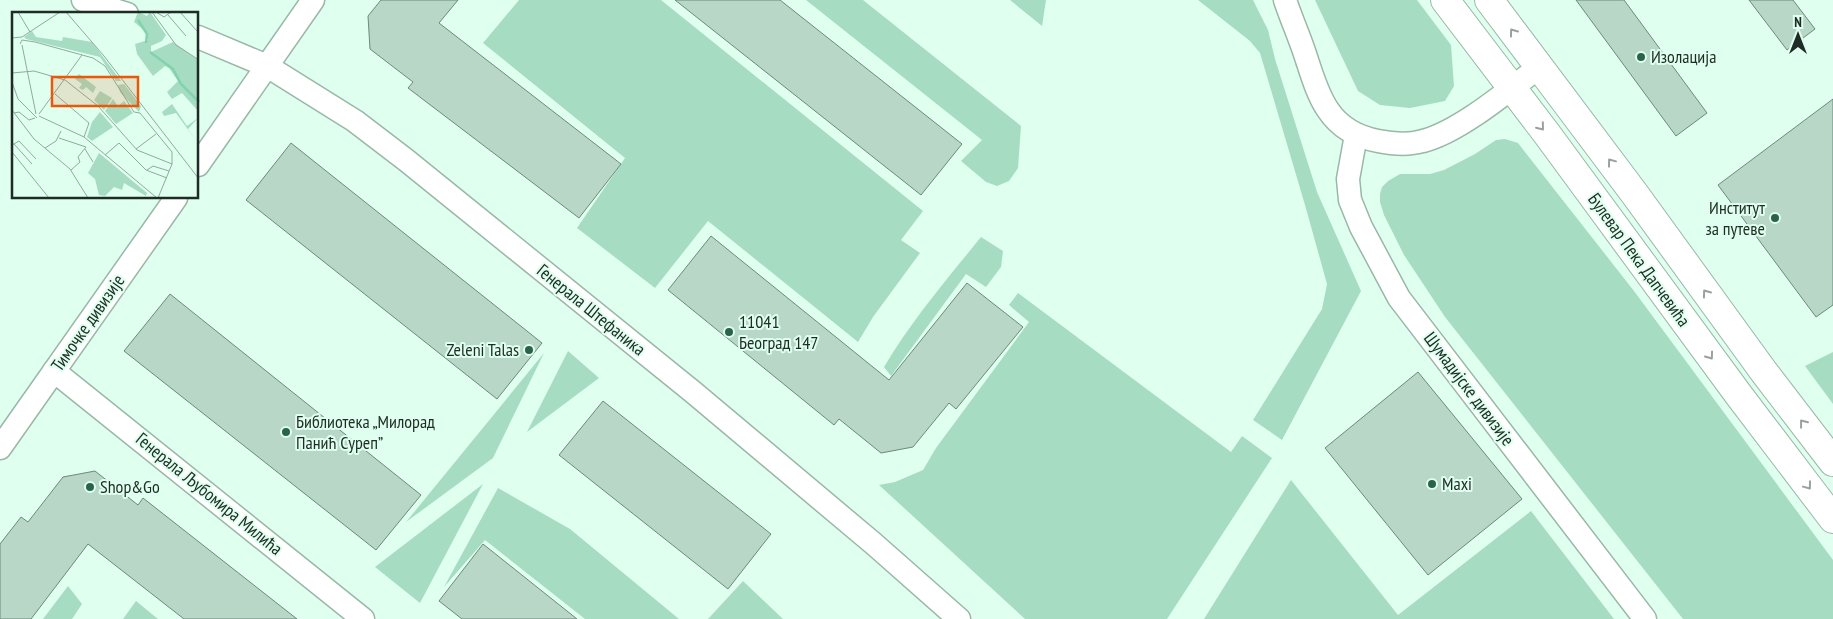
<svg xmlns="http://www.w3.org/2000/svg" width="1833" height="619" font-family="'PT Sans Narrow',sans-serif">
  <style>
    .green { fill: #a6ddc2 }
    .building { fill: #b8d7c7; stroke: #6d897b }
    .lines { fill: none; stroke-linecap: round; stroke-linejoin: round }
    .street-casing { stroke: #9ab7a8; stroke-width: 25 }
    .secondary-casing { stroke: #9ab7a8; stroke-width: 30 }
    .street { stroke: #fff; stroke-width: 22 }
    .secondary { stroke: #fff; stroke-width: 28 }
    .oneway { stroke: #9aa09d }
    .poi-dot { fill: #2a634b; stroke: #dfffef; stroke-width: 2 }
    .labels { text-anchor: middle; stroke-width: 4; stroke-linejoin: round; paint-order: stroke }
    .poi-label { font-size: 18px; fill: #1f2b25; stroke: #dfffef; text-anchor: start }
    .street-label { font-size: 18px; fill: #1f2b25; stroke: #dfffef }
    .inset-river { fill: none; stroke: #80d3ad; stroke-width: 2.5 }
    .inset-road { fill: none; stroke: #92aa9e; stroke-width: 1 }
    .view { fill: #e8590c; fill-opacity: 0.15; stroke: #e8590c; stroke-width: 2.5 }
    .inset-edge { fill: none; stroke: #1f2b25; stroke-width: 2.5 }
  </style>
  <rect width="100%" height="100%" fill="#dfffef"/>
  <g class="green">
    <path d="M519,0h142l262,211 -22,29 19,13 -47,64 -15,25 -150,-121 -53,67 -78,-60 48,-70 -142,-115z"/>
    <path d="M806,0h57l158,126 -3,42 -9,13 -12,5 -11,-4 -25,-21 21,-21z"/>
    <path d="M1010,0h36l-4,26z"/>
    <path d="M1198,0h55l15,30 7,29 42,133 44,99 -79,149 -29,-20 69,-111 5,-25 -22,-79 -45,-152 -10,-12z"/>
    <path d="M1315,0h102l34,45 3,41 -9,15 -35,7 -30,-3 -22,-14z"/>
    <path d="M1505,139l13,4 116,148 199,269v59h-150l-238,-302 -41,-62 -20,-40 -4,-13v-8l2,-7 6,-6 12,-7h30l14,-4 31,-16 21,-14z"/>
    <path d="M981,237l22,14 -2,16 -15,20 -20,-13 -75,102 -7,-9c28,-47 63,-88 97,-130z"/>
    <path d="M1018,293l213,159 11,-16 30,22 -105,161h-142l-146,-134 16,-3 28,-12 13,-22 93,-126 -20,-17z"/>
    <path d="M568,351l31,27 -72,54z"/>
    <path d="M1833,352v52l-28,-38z"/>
    <path d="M544,353l-51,105 -87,64z"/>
    <path d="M1291,480l107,135 133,-104 83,108h-410z"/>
    <path d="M483,484l-63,119 -45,-36z"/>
    <path d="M498,488l72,41 109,90h-94l-100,-79 -41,47z"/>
    <path d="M743,581l40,38h-75z"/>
    <path d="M68,586l14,18 -10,15h-29z"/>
    <path d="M136,601l22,18h-35z"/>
  </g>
  <g class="building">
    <path d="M381,0h77l-19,23 182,141 -42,54 -171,-130 5,-6 -43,-33 -2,-33z"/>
    <path d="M675,0h105l182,144 -41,51z"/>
    <path d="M1576,0h48l83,113 -31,23z"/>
    <path d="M1749,0h44l22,29 -28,21z"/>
    <path d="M1833,99v206l-17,12 -98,-132z"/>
    <path d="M291,143l251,200 -45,56 -251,-199z"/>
    <path d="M711,236l178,144 78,-97 56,44 -67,82 -7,-6 -36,44 -32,6 -42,-34 -5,6 -166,-135z"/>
    <path d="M170,294l251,201 -45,55 -252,-199z"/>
    <path d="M1418,372l104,127 -94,76 -103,-127z"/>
    <path d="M603,401l168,133 -43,55 -169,-134z"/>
    <path d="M95,471l43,34 5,-7 154,121h-113l-96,-75 -57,75h-31v-75l21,-27 7,5 35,-45z"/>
    <path d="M483,544l94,75h-115l-23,-18z"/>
  </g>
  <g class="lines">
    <defs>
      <g id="street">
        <path d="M83,0l44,14"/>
        <path d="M1285,0c6,18 14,36 20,54 6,18 12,40 23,56 12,18 29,27 50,31 15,3 31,4 45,0 36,-9 86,-51 116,-74"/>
        <path d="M198,37l69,29 88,55 51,39 287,232 181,152 85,75"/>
        <path d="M1356,135l-8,44 2,21 11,27 38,71 246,321"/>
        <path d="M198,165l115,-165"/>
        <path d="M54,371l309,248"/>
        <path d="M0,448l176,-250"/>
      </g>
      <g id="secondary">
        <path d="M1445,0l102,134 191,260 95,125"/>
        <path d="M1489,0l145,193 130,179 69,90"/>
      </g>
    </defs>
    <use href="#street" class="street-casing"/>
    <use href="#secondary" class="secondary-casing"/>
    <use href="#street" class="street"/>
    <use href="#secondary" class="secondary"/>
  </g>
  <defs><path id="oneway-chevron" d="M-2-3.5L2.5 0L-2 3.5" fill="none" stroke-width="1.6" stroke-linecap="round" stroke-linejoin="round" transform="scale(1.25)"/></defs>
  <g class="oneway">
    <use href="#oneway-chevron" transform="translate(1513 32) rotate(-126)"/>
    <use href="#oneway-chevron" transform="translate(1541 127) rotate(51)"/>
    <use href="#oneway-chevron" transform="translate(1611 162) rotate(-127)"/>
    <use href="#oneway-chevron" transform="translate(1706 293) rotate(-126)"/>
    <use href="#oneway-chevron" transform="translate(1710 356) rotate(54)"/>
    <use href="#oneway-chevron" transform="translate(1803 423) rotate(-128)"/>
    <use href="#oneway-chevron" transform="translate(1808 486) rotate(53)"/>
  </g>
  <g class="poi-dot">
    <circle cx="1641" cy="57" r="5"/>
    <circle cx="1775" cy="218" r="5"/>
    <circle cx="729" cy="332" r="5"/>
    <circle cx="529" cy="350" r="5"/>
    <circle cx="286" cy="432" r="5"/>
    <circle cx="1432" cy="484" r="5"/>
    <circle cx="90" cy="487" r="5"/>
  </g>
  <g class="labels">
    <g class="poi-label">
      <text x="1651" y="63">Изолација</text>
      <text x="1765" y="214" text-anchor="end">Институт<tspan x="1765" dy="21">за путеве</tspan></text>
      <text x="739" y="328">11041<tspan x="739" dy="21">Београд 147</tspan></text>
      <text x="519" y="356" text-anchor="end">Zeleni Talas</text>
      <text x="296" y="428">Библиотека „Милорад<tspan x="296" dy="21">Панић Суреп”</tspan></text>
      <text x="1442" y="490">Maxi</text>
      <text x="100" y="493">Shop&amp;Go</text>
    </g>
    <g class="street-label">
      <text transform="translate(1639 260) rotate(54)" y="6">Булевар Пека Дапчевића</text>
      <text transform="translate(591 310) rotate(39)" y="6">Генерала Штефаника</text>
      <text transform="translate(88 323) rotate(-55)" y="6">Тимочке дивизије</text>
      <text transform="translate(1469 389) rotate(53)" y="6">Шумадијске дивизије</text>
      <text transform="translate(209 494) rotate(39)" y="6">Генерала Љубомира Милића</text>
    </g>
  </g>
  <g transform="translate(12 12)">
    <rect width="186" height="186" fill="#dfffef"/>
    <path d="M126,0l9,4 3,-4 16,23 -4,6 -11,5v6l22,-10 25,18v51l-16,-18 -10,6 -5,-7 11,-11 -9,-13 -4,-2 -12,10 -16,-22 -2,-10 13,-4 -3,-9 -11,-9zM20,19l4,6 26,4 1,-4 29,5 29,39h-5l-16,-24 -74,-18 -2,-2zM67,62l17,13 -3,6 -7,-6 -3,3 -4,-2 3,-4 -7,-5zM112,72l17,22 -2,6 -19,-20 -2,-7zM88,79l12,7 -8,12 -10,-10zM101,87l5,7 6,-5 9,12 -17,11 -11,-13zM160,92l15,22 11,-8 -10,11 9,13 -21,-29 -12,3 -2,-4zM88,100l13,15 -21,14 -5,-4 5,-15zM87,141l48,40 -1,3 -22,-13 -2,7 -8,-3 -9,9 -6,-1 -4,-16 -7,-6z" fill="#a6ddc2"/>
    <path class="inset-river" d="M126,8l9,14 -1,9M138,40l23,17 8,15 18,18"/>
    <path class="inset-road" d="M6,0l12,20M54,0l38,44 95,123M140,0l24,33 23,15M144,0l8,5 7,-5M168,0l17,19M156,3l18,21M0,26l10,-1 38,-25M8,32l2,-4 13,2 58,16 12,8 29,46 6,1 32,39v12l-14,34M10,33l14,69M0,61l22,-2 31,9 33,26 39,44 35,14M0,70l6,17 19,19M43,82l34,29 -5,14M0,98l22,29 36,30 18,29M2,101l5,-1 10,8 6,-2M27,102l43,-59M27,104l45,21 73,61M47,126l27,9 -8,10 2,5 -9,8M2,132l18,20M0,133l7,-4 17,18M33,136l11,-7 5,-10M73,137l8,13M124,137l20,-15M0,140l37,46M93,143l14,-12 27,27 21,8M135,158l6,-4 16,5"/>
    <path class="view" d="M40,65h86v29h-86z"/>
    <rect width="186" height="186" class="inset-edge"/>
  </g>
  <g transform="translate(1798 35)" stroke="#dfffef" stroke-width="4" paint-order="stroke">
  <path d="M0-4L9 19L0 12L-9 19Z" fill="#1f2b25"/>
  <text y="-8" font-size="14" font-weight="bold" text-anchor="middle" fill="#1f2b25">N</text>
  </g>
</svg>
